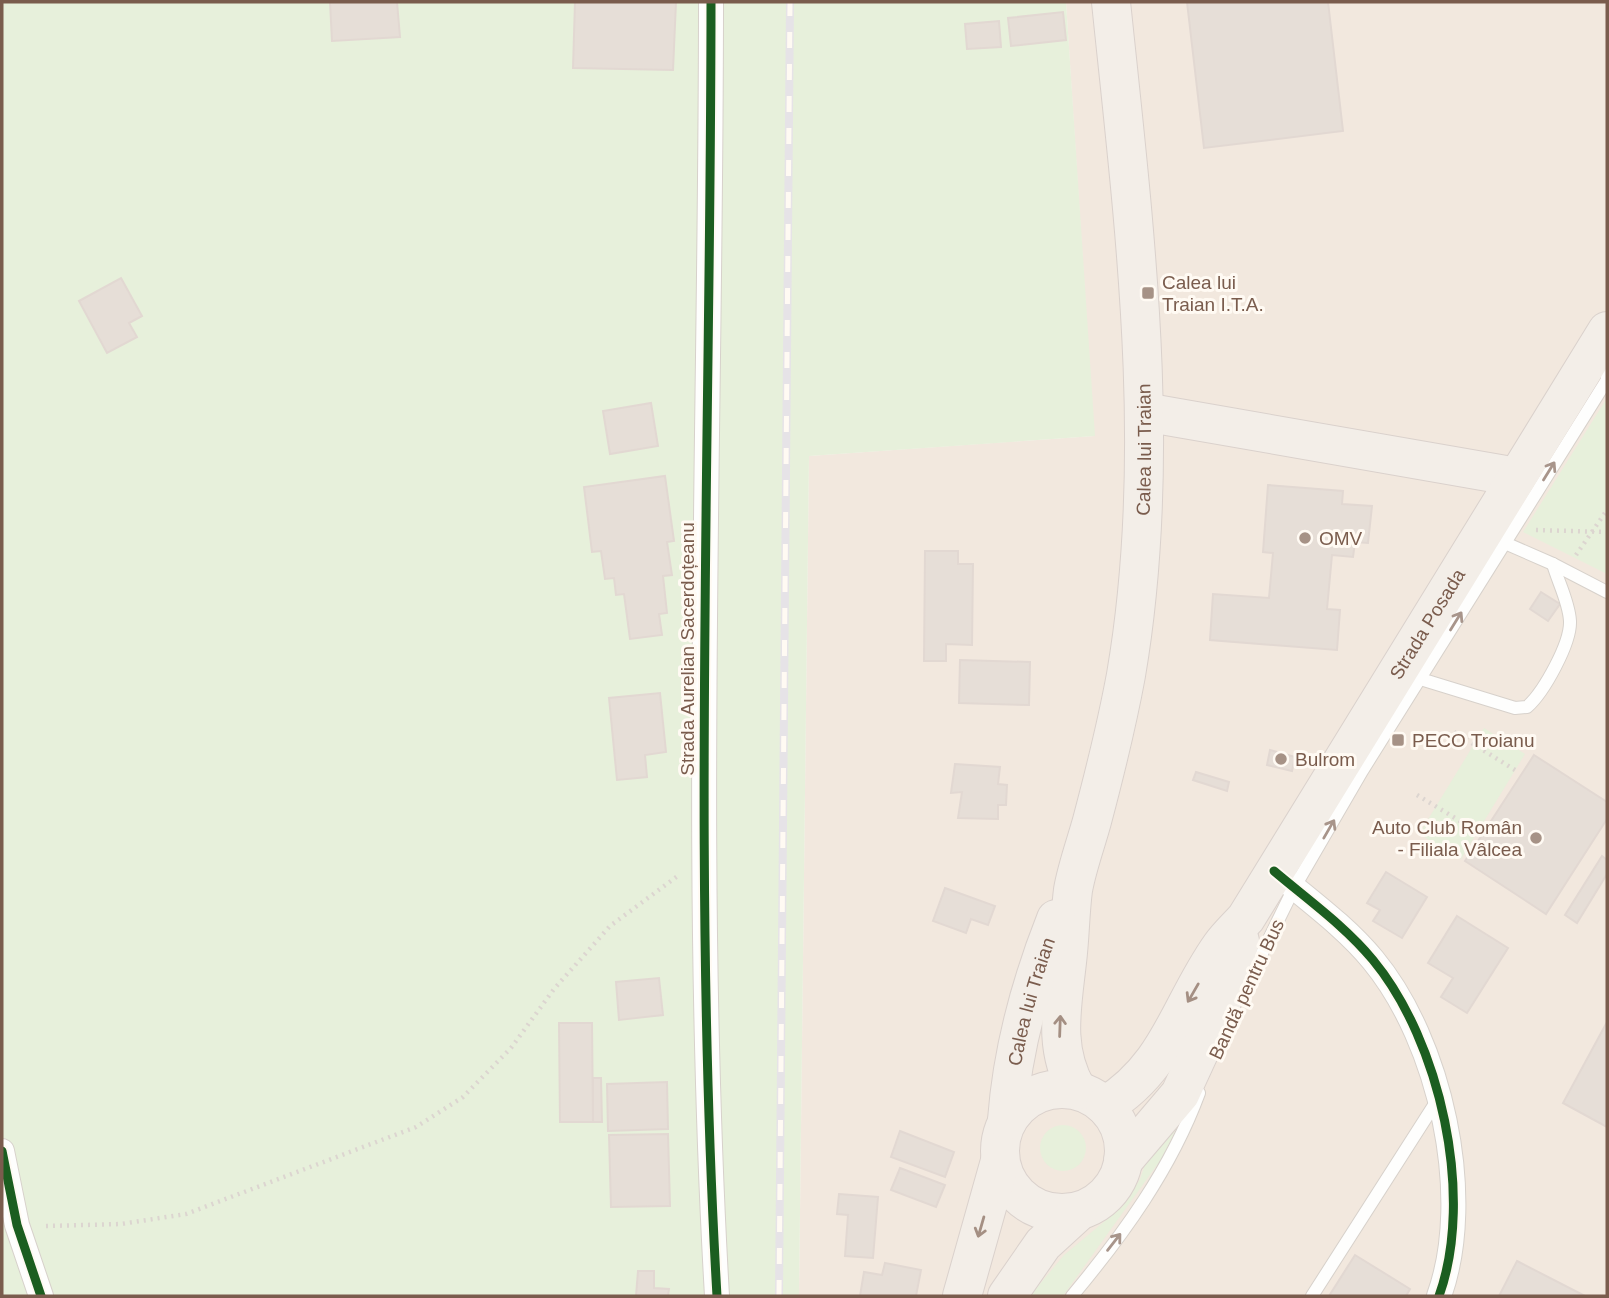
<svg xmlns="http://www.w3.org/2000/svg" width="1609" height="1298" font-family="Arial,sans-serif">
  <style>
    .residential { fill: #f2e8de }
    .green { fill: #e7f0db }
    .building { fill: #e6ded7; stroke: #e2d8d2; stroke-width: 2 }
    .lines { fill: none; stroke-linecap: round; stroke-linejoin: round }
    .lane-casing { stroke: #d7d1cb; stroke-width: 14 }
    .street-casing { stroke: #d7d1cb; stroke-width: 26 }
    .primary-casing { stroke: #dad1cc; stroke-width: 40 }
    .path { stroke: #dcd5d0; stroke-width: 4.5; stroke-dasharray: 2 5; stroke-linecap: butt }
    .lane { stroke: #fefefd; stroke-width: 12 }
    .street { stroke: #fefefd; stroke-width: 24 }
    .primary { stroke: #f3eee8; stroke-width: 38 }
    .rail-casing { stroke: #e6e3e7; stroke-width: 8 }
    .rail { stroke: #fffaf3; stroke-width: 5; stroke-dasharray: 16; stroke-linecap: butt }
    .cycleway-casing { stroke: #fffaf3; stroke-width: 13 }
    .cycleway { stroke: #1b5e20; stroke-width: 9 }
    .oneway { stroke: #a8958b }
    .oneway2 { stroke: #a48f83 }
    .poi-dot { fill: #a69286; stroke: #fffaf3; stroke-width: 2.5 }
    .labels { text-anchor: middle; stroke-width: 6; stroke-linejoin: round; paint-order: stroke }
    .poi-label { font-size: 19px; fill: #7a5c4d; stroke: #fffaf3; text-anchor: start }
    .street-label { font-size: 19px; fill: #7a5c4d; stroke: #fffaf3 }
  </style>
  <rect width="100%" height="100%" fill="#f9f5f0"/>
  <path class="residential" d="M1066,2h541v1294h-808l10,-840 285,-20z"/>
  <g class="green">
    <path d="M2,2h1064l29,434 -286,20 -10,840h-797z"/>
    <path d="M1607,398v176l-84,-42z"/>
    <path d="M1484,728l41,26 -64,105 -42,-25z"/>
    <path d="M1197,1085l-35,73 -99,138h-33l34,-41 59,-49 17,-27 7,-20z"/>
    <circle cx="1063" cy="1148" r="23"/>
  </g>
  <g class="building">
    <path d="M330,2h67l3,35 -68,4z"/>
    <path d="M575,2h101l-3,68 -100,-2z"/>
    <path d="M1187,2h141l15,129 -139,17z"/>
    <path d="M1063,12l3,28 -55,6 -3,-28z"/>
    <path d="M999,21l2,26 -34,2 -2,-25z"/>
    <path d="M121,278l21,38 -13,7 8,14 -30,16 -28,-52z"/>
    <path d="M651,403l7,43 -48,8 -7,-43z"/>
    <path d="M665,476l9,65 -7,1 5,33 -9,1 4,37 -8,1 3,21 -32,4 -6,-45 -8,1 -2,-17 -9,1 -4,-28 -9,1 -8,-65z"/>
    <path d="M1268,485l75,6 -1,13 30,2 -4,37 -13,-1 -2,15 -21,-2 -5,54 13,1 -3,40 -127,-10 3,-46 56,4 4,-45 -10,-1z"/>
    <path d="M925,551h33v13h15l-1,81 -26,-1v17h-22z"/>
    <path d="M1541,592l19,12 -12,17 -18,-12z"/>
    <path d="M960,660l70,2 -1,43 -70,-2z"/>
    <path d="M660,693l6,59 -21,3 2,22 -30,3 -8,-82z"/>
    <path d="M1270,750l25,7 -3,14 -25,-6z"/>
    <path d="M1534,755l73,47v17l-61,95 -81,-53z"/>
    <path d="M955,764l45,3 -2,17 9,1 -1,20h-8v14l-40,-1 4,-26 -11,1z"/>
    <path d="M1196,772l33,10 -2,9 -34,-11z"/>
    <path d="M1602,856l5,4v14l-30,49 -12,-8z"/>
    <path d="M1386,872l41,25 -25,41 -29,-17 7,-11 -13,-7z"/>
    <path d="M945,888l50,18 -7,19 -17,-6 -5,14 -33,-12z"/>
    <path d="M1457,916l51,32 -41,65 -26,-16 12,-19 -25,-15z"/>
    <path d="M659,978l4,37 -44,5 -3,-38z"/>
    <path d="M1607,1022v105l-44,-24z"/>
    <path d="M559,1023h33l1,99h-33z"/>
    <path d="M593,1078h8l1,44h-9z"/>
    <path d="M667,1082l1,47 -60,2 -1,-47z"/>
    <path d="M900,1131l54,21 -9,25 -54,-20z"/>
    <path d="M668,1134l2,72 -59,1 -2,-72z"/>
    <path d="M900,1168l45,17 -9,22 -45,-17z"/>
    <path d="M839,1194l39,3 -5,61 -28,-2 3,-41 -11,-1z"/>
    <path d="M1355,1255l55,34 -4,7h-77z"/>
    <path d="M1517,1261l68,35h-86z"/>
    <path d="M885,1263l36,7 -5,26h-56l4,-24 18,3z"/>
    <path d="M638,1271h16v17l15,1 -1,7h-32z"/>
  </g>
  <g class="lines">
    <defs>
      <g id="lane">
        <path d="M1498,540l55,24 54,28"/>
        <path d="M1414,677l101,31 12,-1c17,-15 44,-64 43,-86 -1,-19 -12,-39 -17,-57"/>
        <path d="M1241,996l53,-108 68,-117 245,-391v-9"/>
        <path d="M1072,1296c51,-61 99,-127 127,-203"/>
        <path d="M1312,1296l126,-197"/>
      </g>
      <g id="street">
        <path d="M711,2c0,431 -19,863 6,1294"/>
        <path d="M1274,871c33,28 71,55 99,89 67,81 102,236 66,336"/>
        <path d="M2,1151l15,74 24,71"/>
      </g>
      <g id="primary">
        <path d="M1144,412l373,65"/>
        <circle cx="1062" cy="1151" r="62"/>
        <path id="s1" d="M1077,1090c-24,-42 -15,-82 -10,-128 3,-24 3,-49 6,-72 4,-23 13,-47 19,-69 13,-49 25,-97 34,-146 38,-222 8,-451 -15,-673"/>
        <path id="s2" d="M1105,1106c65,-40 74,-101 116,-160 7,-10 17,-19 25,-28l361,-587"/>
        <path id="s3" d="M1007,1120c5,-67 24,-138 49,-201"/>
        <path d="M1123,1161l57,-67 41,-89 19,-64"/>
        <path d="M962,1296l38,-135"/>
        <path d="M1007,1296l36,-52 35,-32"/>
      </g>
    </defs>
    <use href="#lane" class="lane-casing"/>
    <use href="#street" class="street-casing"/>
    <use href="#primary" class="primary-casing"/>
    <g class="path">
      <path d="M1536,530l71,2"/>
      <path d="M1576,555l31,-45"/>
      <path d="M1454,732l61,38"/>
      <path d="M1417,795l58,35"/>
      <path d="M46,1226l75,-2 65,-10 230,-87 47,-30 48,-49 43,-59 56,-63 69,-51"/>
    </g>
    <use href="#lane" class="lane"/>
    <use href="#street" class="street"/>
    <use href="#primary" class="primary"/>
    <defs>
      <path id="rail" d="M779,1296l11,-1294"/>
    </defs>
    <use href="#rail" class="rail-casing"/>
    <use href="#rail" class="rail"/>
    <defs>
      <g id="cycleway">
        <path d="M711,2c0,431 -19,863 6,1294"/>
        <path d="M1274,871c33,28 71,55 99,89 67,81 102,236 66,336"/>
        <path d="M2,1151l15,74 24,71"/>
      </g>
    </defs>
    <use href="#cycleway" class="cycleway-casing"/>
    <use href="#cycleway" class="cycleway"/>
  </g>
  <defs><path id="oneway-shaft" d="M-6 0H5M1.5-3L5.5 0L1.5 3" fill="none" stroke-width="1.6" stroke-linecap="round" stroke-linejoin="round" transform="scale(1.75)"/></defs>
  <g class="oneway">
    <use href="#oneway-shaft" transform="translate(1549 471) rotate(-58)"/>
    <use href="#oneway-shaft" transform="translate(1456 621) rotate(-58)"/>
    <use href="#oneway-shaft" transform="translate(1329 829) rotate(-60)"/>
    <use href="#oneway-shaft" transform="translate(1114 1242) rotate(-52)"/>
  </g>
  <g class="oneway2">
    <use href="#oneway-shaft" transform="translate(1193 993) rotate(120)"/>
    <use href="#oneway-shaft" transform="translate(1060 1026) rotate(-88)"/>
    <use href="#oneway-shaft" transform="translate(981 1227) rotate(106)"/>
  </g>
  <g class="poi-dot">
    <rect x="1141" y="286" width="14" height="14" rx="3.5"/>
    <circle cx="1305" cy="538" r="7"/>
    <rect x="1391" y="733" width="14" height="14" rx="3.5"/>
    <circle cx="1281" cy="759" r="7"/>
    <circle cx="1536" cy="838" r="7"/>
  </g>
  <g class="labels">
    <g class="poi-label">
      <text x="1162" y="289">Calea lui<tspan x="1162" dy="22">Traian I.T.A.</tspan></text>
      <text x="1319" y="545">OMV</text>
      <text x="1412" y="747">PECO Troianu</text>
      <text x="1295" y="766">Bulrom</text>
      <text x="1522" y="834" text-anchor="end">Auto Club Român<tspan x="1522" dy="22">- Filiala Vâlcea</tspan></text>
    </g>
    <g class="street-label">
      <text dy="7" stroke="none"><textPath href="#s1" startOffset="651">Calea lui Traian</textPath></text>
      <text dy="7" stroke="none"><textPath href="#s2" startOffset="583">Strada Posada</textPath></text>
      <text transform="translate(687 649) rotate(-90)" y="7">Strada Aurelian Sacerdoțeanu</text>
      <text transform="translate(1246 989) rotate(-65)" y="7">Bandă pentru Bus</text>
      <text dy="7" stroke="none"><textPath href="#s3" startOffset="121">Calea lui Traian</textPath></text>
    </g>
  </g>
  <rect width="1609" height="1298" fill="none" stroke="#7a5c4d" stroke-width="7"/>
</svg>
